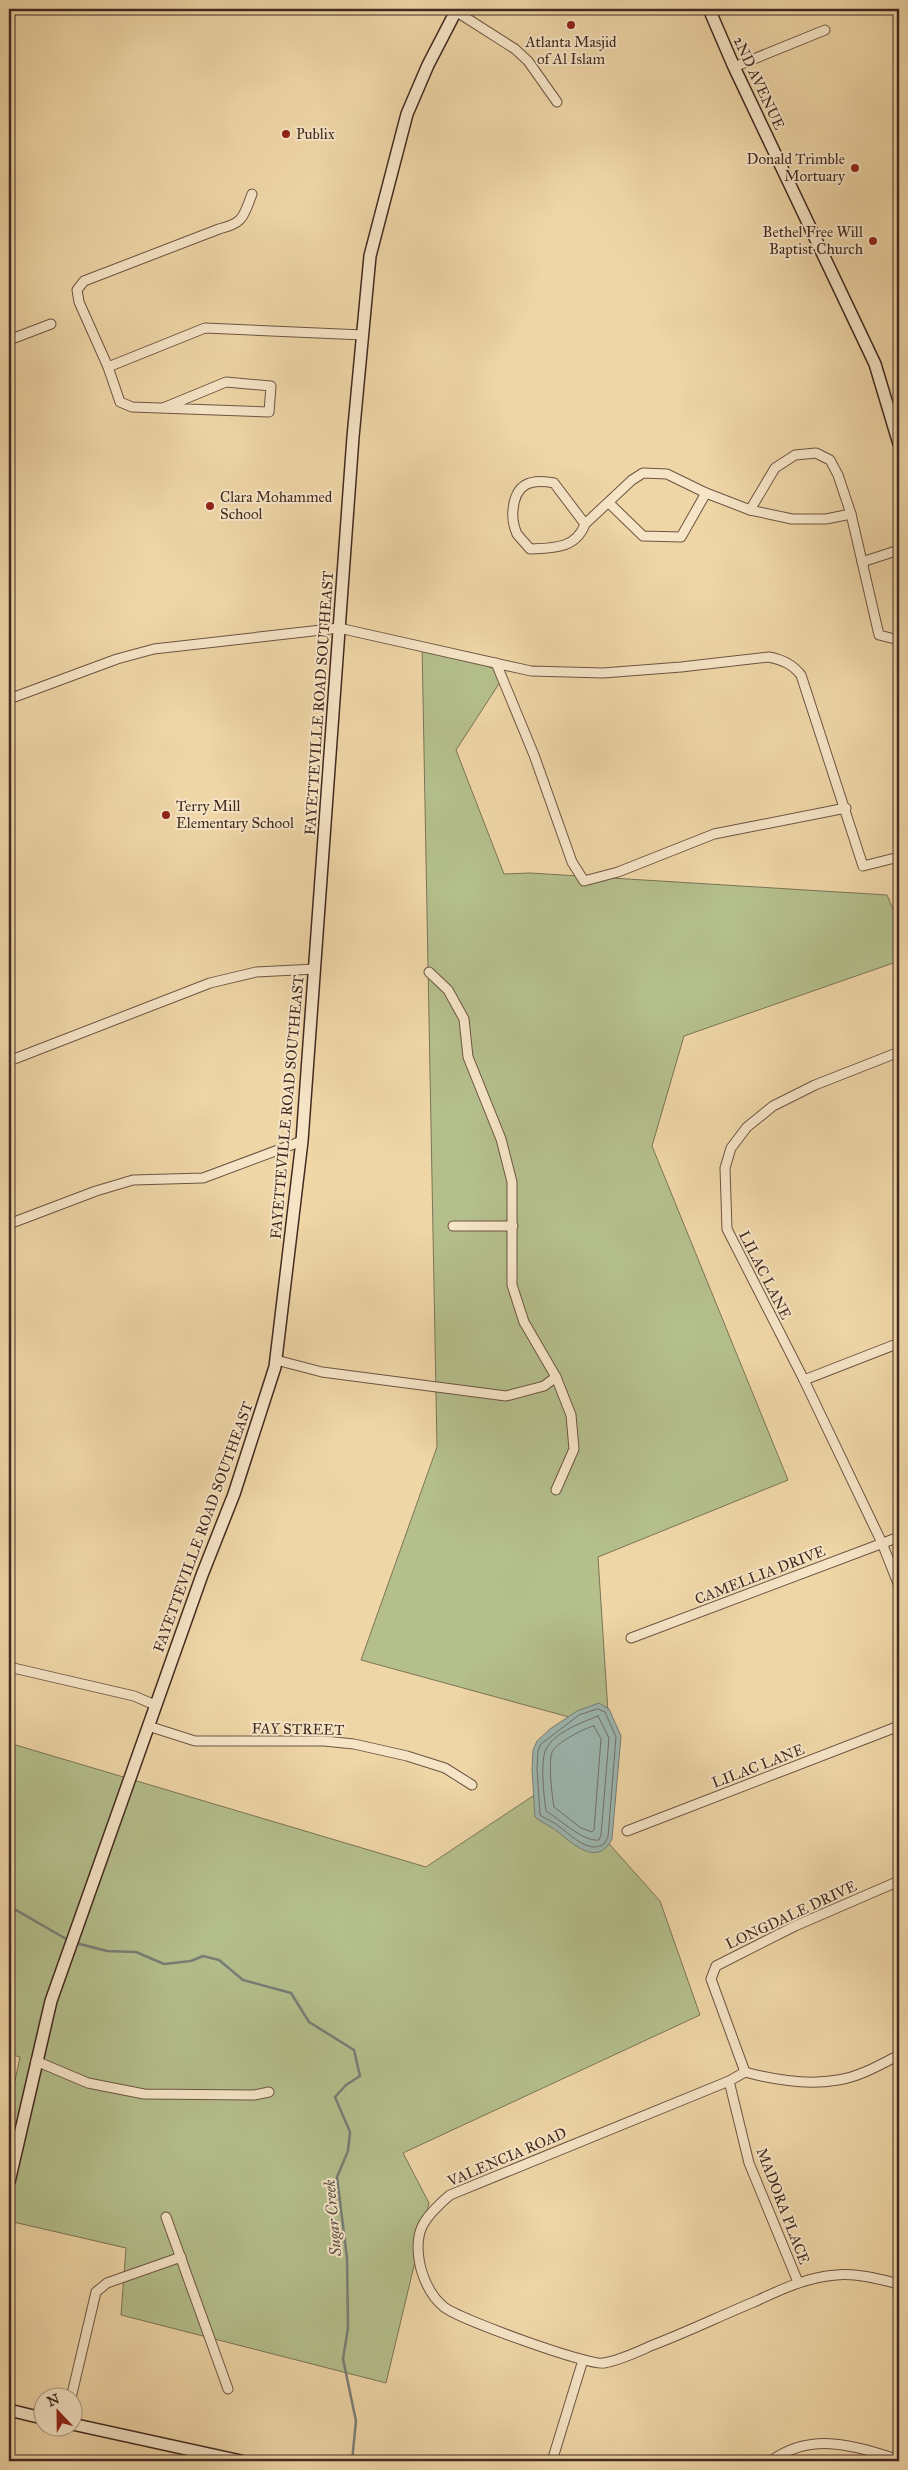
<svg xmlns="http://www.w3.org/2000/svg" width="908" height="2470" font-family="'IM FELL Great Primer',serif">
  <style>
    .green { fill: #b4bf8c; stroke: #7b7456 }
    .water { fill: #9cb7b1; stroke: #787e77 }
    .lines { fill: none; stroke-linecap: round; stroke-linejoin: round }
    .shore { stroke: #6f7068; stroke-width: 1 }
    .stream { stroke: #787e77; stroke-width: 2.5 }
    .street-casing { stroke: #6d5442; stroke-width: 11 }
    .secondary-casing { stroke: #422920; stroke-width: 14 }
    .street { stroke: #f5e4c6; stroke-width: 9 }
    .secondary { stroke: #f5e4c6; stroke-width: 11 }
    .poi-dot { fill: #8f2418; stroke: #f5e4c6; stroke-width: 2 }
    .labels { text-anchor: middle; stroke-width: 4; stroke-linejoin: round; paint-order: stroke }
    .poi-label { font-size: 15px; fill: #422920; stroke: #f5e4c6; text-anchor: start }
    .street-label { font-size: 15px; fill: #422920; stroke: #f5e4c6 }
    .water-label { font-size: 16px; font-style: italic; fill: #584c44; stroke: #f5e4c6 }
  </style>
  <rect width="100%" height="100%" fill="#efd6a7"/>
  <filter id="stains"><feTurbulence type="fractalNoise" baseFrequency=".004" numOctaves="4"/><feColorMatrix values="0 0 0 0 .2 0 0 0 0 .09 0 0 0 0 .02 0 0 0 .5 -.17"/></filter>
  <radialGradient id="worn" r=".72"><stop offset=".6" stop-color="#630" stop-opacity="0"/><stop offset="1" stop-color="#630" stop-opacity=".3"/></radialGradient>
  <g class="green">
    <path d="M422,643l84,30 -50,77 48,124 26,-1 357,22 12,29v37l-215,75 -32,110 136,334 -190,77 11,171 -248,-68 76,-213z"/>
    <path d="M9,1743l417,124 128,-85 106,119 40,114 -297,138 26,50 -43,180 -265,-68 5,-67 -117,-27v-112l11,-52 -11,-3z"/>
  </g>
  <path class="water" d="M599,1703l10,6 12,27 -9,103c-14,28 -38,6 -54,-7 -7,-6 -16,-9 -23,-15l-3,-48 1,-19 4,-9 13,-12 27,-18z"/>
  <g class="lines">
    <g class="shore">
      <path d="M598,1709l7,3 11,25 -8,100 -4,7c-15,10 -32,-8 -43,-16 -6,-6 -14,-8 -21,-13l-3,-46 1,-18 3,-7 38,-29z"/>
      <path d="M598,1716l11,22 -8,97 -2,5c-16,2 -38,-20 -53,-29 -2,-13 -6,-50 0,-62 9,-17 35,-26 52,-33z"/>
      <path d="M594,1726l7,13 -7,91 -2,2 -11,-4 -27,-21c-2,-12 -6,-44 -2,-55 4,-9 32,-24 42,-26z"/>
    </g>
    <g class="stream">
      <path d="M9,1906l59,34"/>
      <path d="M76,1943l31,8 29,1 28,12 27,-3 12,-5 16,4 24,20 48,13 18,29 45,28 6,26 -14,9 -11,12 15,35 -2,19 -11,26 10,81 1,70 -5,31 13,62 -4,40"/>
    </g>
    <defs>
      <g id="street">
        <path d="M457,12l58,37 13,12 29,41"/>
        <path d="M734,67l91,-37"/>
        <path d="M252,194c-9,23 -8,29 -33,35l-135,52 -7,9 2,12 29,65 97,-39 158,7"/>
        <path d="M9,340l42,-16"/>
        <path d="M108,367l12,35 12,5 137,5 2,-26 -45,-4 -63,26"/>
        <path d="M609,503l34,33 38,1 25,-44"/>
        <path d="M750,510l25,-42 20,-13 21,-2 14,7 8,15 13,39 28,121 20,5"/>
        <path d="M585,524l-31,-41c-25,-5 -39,2 -41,27 -1,8 1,17 4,24 4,5 9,10 13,15 23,-1 46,0 55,-25l47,-44 11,-7 24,1 39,19 44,17 42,9h34l25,-5"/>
        <path d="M862,562l37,-12"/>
        <path d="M496,663l38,92 38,107 12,19 34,-9 96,-38 132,-26"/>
        <path d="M9,699l108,-40 37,-10 185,-21 192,43 72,2 78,-6 88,-10c14,3 23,7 32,18l62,191 36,-9"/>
        <path d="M429,972l19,18 16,29 4,38 33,82 11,43v103l12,37 32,55 15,38 3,34 -18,41"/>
        <path d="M899,1052l-84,33 -42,21 -26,21 -16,21 -6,20 2,61 77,151 78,163 17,43"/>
        <path d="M9,1061l201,-78 46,-11 59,-3"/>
        <path d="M9,1224l87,-33 37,-11 70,-2 99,-37"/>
        <path d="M453,1226h60"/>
        <path d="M276,1360l46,12 184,24 38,-10 12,-9"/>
        <path d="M804,1380l95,-37"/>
        <path d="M631,1638l268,-101"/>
        <path d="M9,1667l125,29 21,9"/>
        <path d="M148,1726l47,15h129l30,3 53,12 38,12 27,17"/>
        <path d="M627,1831l272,-105"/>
        <path d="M899,2055c-19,10 -40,22 -61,25 -29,5 -64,0 -93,-8l-16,9 -279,114c-27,23 -38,37 -29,74 4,14 12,29 23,38 15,12 144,59 160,56 17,-3 33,-11 49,-18 34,-13 67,-29 101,-43 26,-12 53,-25 82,-27 21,-2 43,4 63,9"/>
        <path d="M36,2061l52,22 56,11 110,1 15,-3"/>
        <path d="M745,2072l-34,-93 5,-13 79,-40 104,-45"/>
        <path d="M729,2081l20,82 49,119"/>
        <path d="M166,2217l62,172"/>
        <path d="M71,2398l25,-106 11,-9 74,-26"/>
        <path d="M552,2461l31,-101"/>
        <path d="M771,2461c41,-30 85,-15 128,-1"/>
      </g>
      <g id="secondary">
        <path d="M709,9l25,58 141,297 24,80"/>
        <path d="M9,2182l42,-181 151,-426 32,-81 41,-127 27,-226 51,-704 17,-181 37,-142 21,-49 29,-56"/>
        <path d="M9,2410l33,8"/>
        <path d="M72,2424l169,37"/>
      </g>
    </defs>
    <use href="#street" class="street-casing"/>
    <use href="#secondary" class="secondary-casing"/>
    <use href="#street" class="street"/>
    <use href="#secondary" class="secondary"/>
  </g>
  <g class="poi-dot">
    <circle cx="571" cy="25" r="5"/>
    <circle cx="286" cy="134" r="5"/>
    <circle cx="855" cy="168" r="5"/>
    <circle cx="873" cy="241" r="5"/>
    <circle cx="210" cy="506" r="5"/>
    <circle cx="166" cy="815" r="5"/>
  </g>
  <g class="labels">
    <g class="poi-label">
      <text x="571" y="47" text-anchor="middle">Atlanta Masjid<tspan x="571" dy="17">of Al Islam</tspan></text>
      <text x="296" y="139">Publix</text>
      <text x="845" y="164" text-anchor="end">Donald Trimble<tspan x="845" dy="17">Mortuary</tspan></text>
      <text x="863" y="237" text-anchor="end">Bethel Free Will<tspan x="863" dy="17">Baptist Church</tspan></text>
      <text x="220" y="502">Clara Mohammed<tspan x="220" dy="17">School</tspan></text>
      <text x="176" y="811">Terry Mill<tspan x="176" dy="17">Elementary School</tspan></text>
    </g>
    <g class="street-label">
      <text transform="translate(759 83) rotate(65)" y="5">2ND AVENUE</text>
      <text transform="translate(319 703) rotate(-86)" y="5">FAYETTEVILLE ROAD SOUTHEAST</text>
      <text transform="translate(287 1107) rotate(-85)" y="5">FAYETTEVILLE ROAD SOUTHEAST</text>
      <text transform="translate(765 1275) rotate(63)" y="5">LILAC LANE</text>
      <text transform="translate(203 1527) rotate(-70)" y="5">FAYETTEVILLE ROAD SOUTHEAST</text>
      <text transform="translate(760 1575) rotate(-21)" y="5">CAMELLIA DRIVE</text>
      <text transform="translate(298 1729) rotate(1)" y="5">FAY STREET</text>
      <text transform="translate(758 1766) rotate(-21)" y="5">LILAC LANE</text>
      <text transform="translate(791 1915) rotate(-25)" y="5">LONGDALE DRIVE</text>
      <text transform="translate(507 2157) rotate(-23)" y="5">VALENCIA ROAD</text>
      <text transform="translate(783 2206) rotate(69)" y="5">MADORA PLACE</text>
    </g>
    <g class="water-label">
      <text transform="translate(332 2218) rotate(-95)" y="6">Sugar Creek</text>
    </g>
  </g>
  <rect width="908" height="2470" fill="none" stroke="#efd6a7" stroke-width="30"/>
  <rect x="10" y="10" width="888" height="2450" fill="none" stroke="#422920" stroke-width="2.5"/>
  <rect x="15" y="15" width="878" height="2440" fill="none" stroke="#422920"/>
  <g transform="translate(58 2412) rotate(338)"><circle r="24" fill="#f5e4c6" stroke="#ad9984"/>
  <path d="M0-4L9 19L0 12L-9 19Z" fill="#8f2418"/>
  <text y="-8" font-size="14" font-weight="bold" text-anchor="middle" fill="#422920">N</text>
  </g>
  <rect width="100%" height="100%" filter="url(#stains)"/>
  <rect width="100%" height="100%" fill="url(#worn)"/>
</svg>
